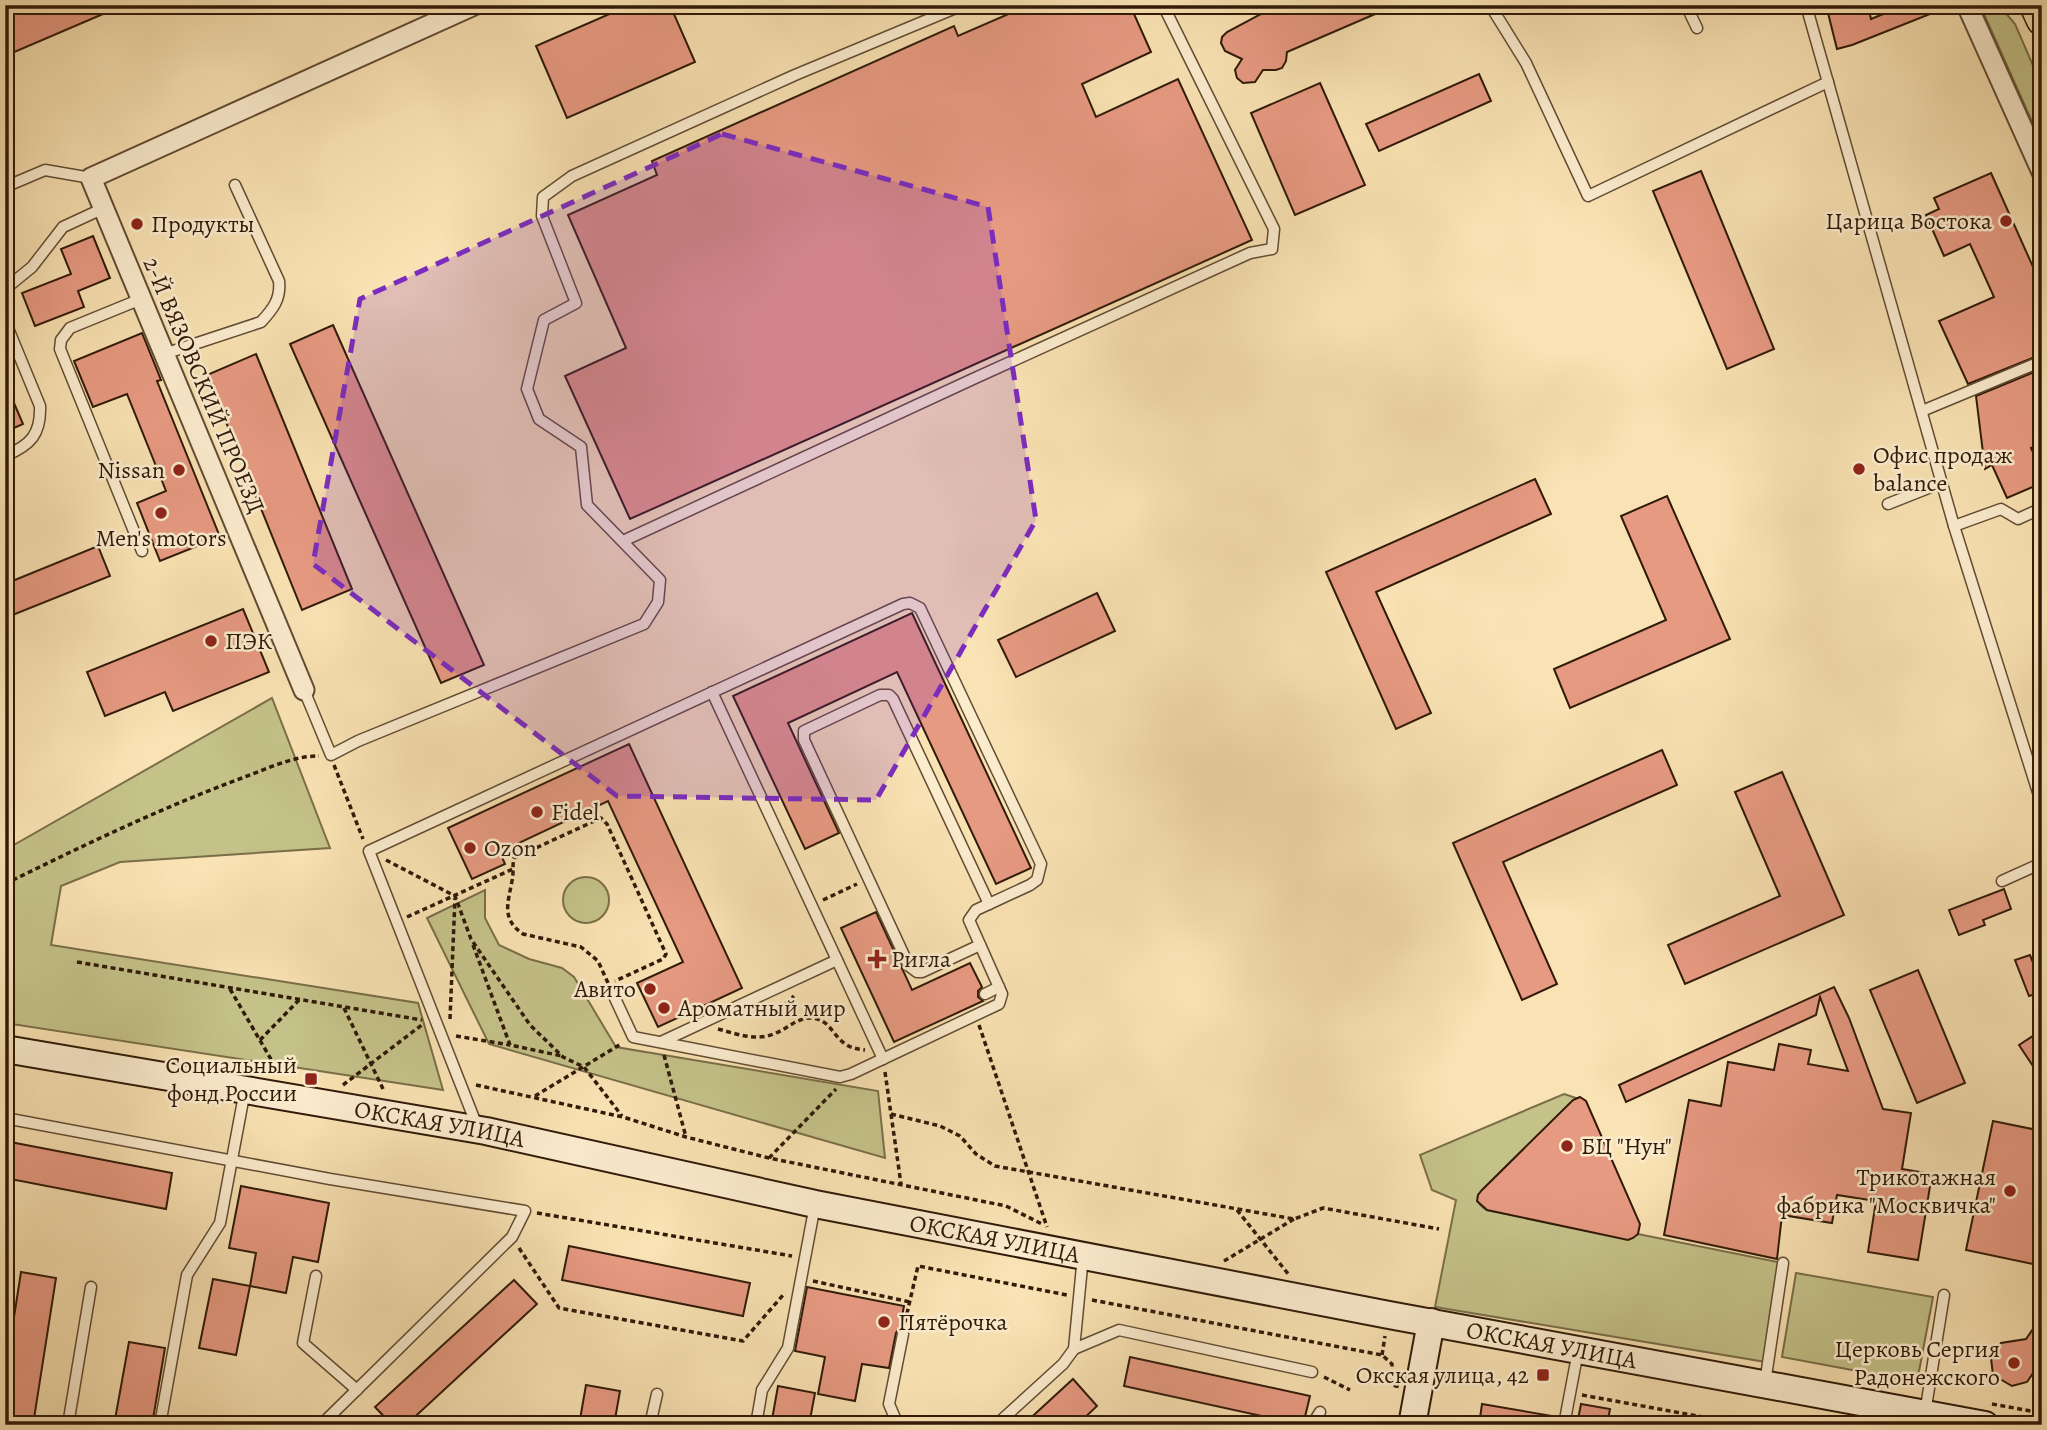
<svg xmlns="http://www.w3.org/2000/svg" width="2047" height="1430" font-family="Alegreya,serif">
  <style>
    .green { fill: #c4c289; stroke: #7a6e48; stroke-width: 2 }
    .building { fill: #e79a82; stroke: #301a08; stroke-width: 2 }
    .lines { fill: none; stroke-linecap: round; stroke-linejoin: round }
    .service-casing { stroke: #624c33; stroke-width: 13 }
    .minor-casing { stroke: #624c33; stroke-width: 23 }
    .secondary-casing { stroke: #301a08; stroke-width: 30 }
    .primary-casing { stroke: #301a08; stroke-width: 33 }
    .path { stroke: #301a08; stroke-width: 3.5; stroke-dasharray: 5 3.5; stroke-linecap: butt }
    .service { stroke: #fbecce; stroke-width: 10 }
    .minor { stroke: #fbecce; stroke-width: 19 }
    .secondary { stroke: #fbecce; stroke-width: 26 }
    .primary { stroke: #f9e2b3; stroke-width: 30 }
    .marked { fill: #7b2cbf; fill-opacity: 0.2; stroke: #7b2cbf; stroke-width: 5; stroke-dasharray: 14 9; stroke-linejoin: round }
    .poi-dot { fill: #8f2418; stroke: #fbecce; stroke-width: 2.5 }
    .labels { text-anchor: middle; stroke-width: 5; stroke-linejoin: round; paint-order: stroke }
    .poi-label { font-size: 24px; fill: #301a08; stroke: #fbecce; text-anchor: start }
    .street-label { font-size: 24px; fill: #301a08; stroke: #fbecce }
  </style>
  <rect width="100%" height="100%" fill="#f9e2b3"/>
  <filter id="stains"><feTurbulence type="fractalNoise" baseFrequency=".00286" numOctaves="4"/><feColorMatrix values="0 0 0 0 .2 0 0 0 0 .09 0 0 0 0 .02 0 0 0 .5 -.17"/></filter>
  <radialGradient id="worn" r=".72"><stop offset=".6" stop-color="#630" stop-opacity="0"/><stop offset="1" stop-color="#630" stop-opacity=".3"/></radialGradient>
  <g class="green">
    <path d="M1980,5h19l16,19 27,62v58z"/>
    <path d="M272,698l58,150 -210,14 -59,24 -10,59 367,58 25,87 -438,-67v-173z"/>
    <circle cx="586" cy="900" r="23"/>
    <path d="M485,890v28l14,27 30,14 33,9 12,9 42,70 262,44 7,67 -396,-114 -62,-126z"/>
    <path d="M1564,1094l12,4 -98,97c-1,8 2,11 9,15l141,29 10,-5 145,29 -17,99 -331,-55 21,-107 -24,-10 -12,-35z"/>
    <path d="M1796,1273l137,24 -16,85 -135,-25z"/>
  </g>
  <g class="building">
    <path d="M5,5h119l-119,51z"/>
    <path d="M630,5h40l25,57 -128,56 -31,-72z"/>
    <path d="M1029,5h101l21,47 -69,32 14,33 82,-38 74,161 -622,279 -65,-143 61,-28 -58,-133 89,-40 -5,-14 302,-135 4,10z"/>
    <path d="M1278,5h118l-109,47 -1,9 -4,7 -6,2h-13l-8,12 -12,1 -6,-5 -2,-8 7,-11 -17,-8 -4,-8 1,-6 5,-5z"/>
    <path d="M1826,5h20l1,7 21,-7 3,14 34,-14 45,1 -98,39 -15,4z"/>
    <path d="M1479,74l12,27 -112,50 -13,-27z"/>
    <path d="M1320,83l45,102 -70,30 -44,-102z"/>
    <path d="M1701,171l73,178 -47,20 -74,-178z"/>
    <path d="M1991,173l51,114v67l-74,30 -29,-63 55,-24 -24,-53 -26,12 -18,-41 13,-6 -5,-11z"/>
    <path d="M93,236l17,42 -32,13 6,16 -49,19 -13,-33 49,-19 -10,-25z"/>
    <path d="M333,325l151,340 -43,18 -151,-339z"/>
    <path d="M142,333l19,47 -4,1 63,156 -60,24 -23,-58 29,-12 -39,-97 -34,13 -19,-46z"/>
    <path d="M256,354l96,235 -50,21 -95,-235z"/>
    <path d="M2042,369v74l-11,5 11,23v12l-35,15 -15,-33 -7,4 -9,-73z"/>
    <path d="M5,382l18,42 -18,8z"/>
    <path d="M1535,479l16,35 -175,78 55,121 -35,16 -70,-157z"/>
    <path d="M1667,496l63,143 -160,69 -16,-39 112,-49 -45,-104z"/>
    <path d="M98,546l12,30 -105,42v-34z"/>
    <path d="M1097,593l18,38 -99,46 -18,-37z"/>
    <path d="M243,609l26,63 -96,39 -8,-19 -60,24 -18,-44z"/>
    <path d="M912,613l119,255 -35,16 -99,-212 -109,51 51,110 -34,16 -72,-153z"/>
    <path d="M629,744l113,244 -84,39 -21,-44 46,-21 -75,-161 -108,51 5,12 -33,15 -24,-51z"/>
    <path d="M1662,750l15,35 -174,77 54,122 -35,16 -69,-157z"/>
    <path d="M1782,772l62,143 -159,69 -17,-39 112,-49 -45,-104z"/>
    <path d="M2004,889l7,20 -28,11 2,5 -26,10 -10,-25z"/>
    <path d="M876,912l36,78 58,-27 12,24 -4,4v6l5,4 -89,41 -53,-114z"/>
    <path d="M2030,955l12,31v6l-13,4 -14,-36z"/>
    <path d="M1918,970l47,113 -48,20 -47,-113z"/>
    <path d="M1834,987l15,31 34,91 28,4 -9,56 30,5 -14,86 -50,-8 8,-51 -39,-6 -5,28 -50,-8 -5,44 -113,-24 25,-135 32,6 7,-44 46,8 5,-26 32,6 -3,14 40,7 -28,-74 -4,18 -190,87 -7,-17z"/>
    <path d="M2042,1030v30l-9,6 -14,-21z"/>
    <path d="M1580,1097l6,4 54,123 -2,10 -5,4 -5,2 -141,-30 -10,-9 1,-6 4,-5 91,-90z"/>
    <path d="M1993,1121l49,10v135l-76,-16z"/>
    <path d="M5,1141l167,32 -6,36 -161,-31z"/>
    <path d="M241,1186l88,17 -11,59 -25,-5 -7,36 -36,-7 6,-33 -27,-5z"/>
    <path d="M569,1246l181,37 -7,33 -181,-36z"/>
    <path d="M21,1272l35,6 -23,147h-28v-50z"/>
    <path d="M213,1279l37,7 -14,69 -37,-7z"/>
    <path d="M514,1280l23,24 -131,121h-14l-17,-18z"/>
    <path d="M807,1287l97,19 -4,21 -4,6 -7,35 -27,-4 -7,37 -37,-7 7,-37 -30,-6z"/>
    <path d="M2042,1316v44l-15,22 -15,4 -19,-11 -2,-17 10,-15 25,-4z"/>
    <path d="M129,1342l36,6 -13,77h-38z"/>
    <path d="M1130,1357l180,39 -7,29 -179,-39z"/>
    <path d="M1073,1379l24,27 -20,19h-54z"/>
    <path d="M586,1385l34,6 -6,34h-35z"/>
    <path d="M778,1386l37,7 -6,32h-38z"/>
    <path d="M1482,1404l76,13 -1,8h-78z"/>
    <path d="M1581,1404l29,5 -3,16h-30z"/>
  </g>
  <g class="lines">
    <defs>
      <g id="service">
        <path d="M1490,5l36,58 62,133 240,-114"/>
        <path d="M1686,5l11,23"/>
        <path d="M1806,5l148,521 88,279"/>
        <path d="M5,187l40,-17 46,8"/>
        <path d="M5,289l27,-22 31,-40 41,-19"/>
        <path d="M141,299l-71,29 -9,12 -1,9 82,202"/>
        <path d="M5,321l35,85c1,28 -9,39 -35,50"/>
        <path d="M164,354l97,-32c12,-13 20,-23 18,-41l-44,-96"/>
        <path d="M1922,411l120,-50"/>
        <path d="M1888,504l53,-21"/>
        <path d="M1954,526l47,-17 17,10 24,-11"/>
        <path d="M623,541l350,-162 277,-126 22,-4 2,-20 -111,-224"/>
        <path d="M304,690l27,65 27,-14 286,-117 14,-22 2,-22 -73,-75 -6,-58 -42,-28 -12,-30 17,-69 32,-17 -34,-87 1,-19 29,-21 223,-101 168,-70"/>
        <path d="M712,692l125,268"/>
        <path d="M2002,881l40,-18"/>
        <path d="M980,945l-58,27h-5l-8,-6 -105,-226v-9l76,-36h9l4,4 96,205"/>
        <path d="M985,994l14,-7"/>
        <path d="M661,1042l176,-82 46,99"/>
        <path d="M5,1118l325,61 195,32 -13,26 -191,188"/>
        <path d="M477,1126l-108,-275 534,-247 7,-1 10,5 121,256 -4,16 -7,5 -54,25 -7,10 33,74 -3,10 -148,70 -11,3 -207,-40 -20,-43"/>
        <path d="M316,1276l-13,67 54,47"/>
        <path d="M1074,1349l45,-19 193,42"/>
        <path d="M1765,1383l18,-120"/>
        <path d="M1925,1413l19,-118"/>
        <path d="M68,1425l23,-138"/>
        <path d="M160,1425l27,-150 33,-52 25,-133"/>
        <path d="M650,1425l7,-31"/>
        <path d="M756,1425l6,-35 26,-42 27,-143"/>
        <path d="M898,1425l-9,-21 14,-70"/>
        <path d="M996,1425l67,-61 11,-15 9,-93"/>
        <path d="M1312,1425l8,-13"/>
        <path d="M1564,1425l14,-74"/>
      </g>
      <g id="minor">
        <path d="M1967,5l75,167"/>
        <path d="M304,690l-213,-512 383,-173"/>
      </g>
      <g id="secondary">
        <path id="s1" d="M5,1049l481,82 329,73 574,111 596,110"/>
        <path d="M1412,1425l19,-103"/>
      </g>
      <path id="primary" d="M2035,5l7,15"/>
    </defs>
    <use href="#service" class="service-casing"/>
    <use href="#minor" class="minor-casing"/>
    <use href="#secondary" class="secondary-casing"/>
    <use href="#primary" class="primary-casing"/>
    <g class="path">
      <path d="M334,765l29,74"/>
      <path d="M386,860l69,36 16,43 59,86 33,32 21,10 38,49"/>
      <path d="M5,884c77,-38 156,-76 237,-106 25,-9 50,-22 77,-22"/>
      <path d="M823,900l34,-16"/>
      <path d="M407,917l106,-48"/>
      <path d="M473,945l37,100 52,11"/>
      <path d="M77,962l345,58"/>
      <path d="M608,983l-10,-22 -17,-14 -58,-13c-22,-15 -15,-31 -11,-53 2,-8 0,-15 2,-23l87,-40 6,6 59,130 -3,5 -48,22"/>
      <path d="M230,989l49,84"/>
      <path d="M344,1008l40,83"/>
      <path d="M762,1010l19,-2 13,-12"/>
      <path d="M450,1019l5,-121"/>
      <path d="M979,1025l68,202"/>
      <path d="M718,1029c19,5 39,13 58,4 12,-5 21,-15 35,-15 18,1 21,16 33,25 6,5 13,6 21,7"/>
      <path d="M456,1036l54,9"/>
      <path d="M260,1040l39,-40"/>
      <path d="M664,1055l22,82"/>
      <path d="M885,1072l16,112"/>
      <path d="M343,1085l80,-61"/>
      <path d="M476,1085l147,32 63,20 83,21 237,48 38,19"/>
      <path d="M535,1096l86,-52"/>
      <path d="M891,1114l49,12 20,10 16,18 19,12 299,53 29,-11 116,21"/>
      <path d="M769,1158l67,-69"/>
      <path d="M1237,1210l52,65"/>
      <path d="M537,1213l255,43"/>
      <path d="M519,1248l40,60 184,33 41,-47"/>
      <path d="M1224,1261l70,-42"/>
      <path d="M813,1281l97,21"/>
      <path d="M1092,1300l290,55 10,9v21l8,2"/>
      <path d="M905,1322l13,-56 149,29"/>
      <path d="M1382,1355l3,-19"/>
      <path d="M1324,1377l26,13"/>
      <path d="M1443,1378l1,-2 16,-3"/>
      <path d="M1582,1395l165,30"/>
      <path d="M1992,1404l50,9"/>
    </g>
    <use href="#service" class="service"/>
    <use href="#minor" class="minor"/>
    <use href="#secondary" class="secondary"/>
    <use href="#primary" class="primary"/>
  </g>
  <path class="marked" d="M722,134l266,73 48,313 -160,280 -259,-4 -304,-232 47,-265z"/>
  <g class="poi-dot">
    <circle cx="2006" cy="221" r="7"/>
    <circle cx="137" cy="224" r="7"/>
    <circle cx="1859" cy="469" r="7"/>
    <circle cx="179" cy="470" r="7"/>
    <circle cx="161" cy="513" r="7"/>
    <circle cx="211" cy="641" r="7"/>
    <circle cx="537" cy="812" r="7"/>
    <circle cx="470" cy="848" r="7"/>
    <path d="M873.5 948.5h7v7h7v7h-7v7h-7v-7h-7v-7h7z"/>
    <circle cx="650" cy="989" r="7"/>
    <circle cx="664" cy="1008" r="7"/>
    <rect x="304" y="1072" width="14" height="14" rx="3.5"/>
    <circle cx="1567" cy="1146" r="7"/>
    <circle cx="2010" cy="1191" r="7"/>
    <circle cx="884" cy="1322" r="7"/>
    <circle cx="2014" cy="1363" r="7"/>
    <rect x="1536" y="1368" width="14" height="14" rx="3.5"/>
  </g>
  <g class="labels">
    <g class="poi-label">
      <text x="1992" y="229" text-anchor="end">Царица Востока</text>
      <text x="151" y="232">Продукты</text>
      <text x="1873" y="463">Офис продаж<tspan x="1873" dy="28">balance</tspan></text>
      <text x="165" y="478" text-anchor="end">Nissan</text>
      <text x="161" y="546" text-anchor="middle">Men's motors</text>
      <text x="225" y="649">ПЭК</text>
      <text x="551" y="820">Fidel</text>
      <text x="484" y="856">Ozon</text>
      <text x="891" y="967">Ригла</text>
      <text x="636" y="997" text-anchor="end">Авито</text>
      <text x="678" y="1016">Ароматный мир</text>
      <text x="297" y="1073" text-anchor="end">Социальный<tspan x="297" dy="28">фонд России</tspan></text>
      <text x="1581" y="1154">БЦ "Нун"</text>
      <text x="1996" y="1185" text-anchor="end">Трикотажная<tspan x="1996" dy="28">фабрика "Москвичка"</tspan></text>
      <text x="898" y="1330">Пятёрочка</text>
      <text x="2000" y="1357" text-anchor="end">Церковь Сергия<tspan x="2000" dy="28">Радонежского</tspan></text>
      <text x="1529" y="1383" text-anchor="end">Окская улица, 42</text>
    </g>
    <g class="street-label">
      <text transform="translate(204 385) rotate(67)" y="8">2-Й ВЯЗОВСКИЙ ПРОЕЗД</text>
      <text dy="8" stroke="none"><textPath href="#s1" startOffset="441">ОКСКАЯ УЛИЦА</textPath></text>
      <text dy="8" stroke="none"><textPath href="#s1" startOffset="1008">ОКСКАЯ УЛИЦА</textPath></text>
      <text dy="8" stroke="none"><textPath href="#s1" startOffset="1575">ОКСКАЯ УЛИЦА</textPath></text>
    </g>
  </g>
  <rect width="2047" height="1430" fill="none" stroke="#f9e2b3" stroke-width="28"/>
  <rect x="7" y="7" width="2033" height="1416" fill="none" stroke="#301a08" stroke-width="3.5"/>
  <rect x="14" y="14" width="2019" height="1402" fill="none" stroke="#301a08" stroke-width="2"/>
  <rect width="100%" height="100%" filter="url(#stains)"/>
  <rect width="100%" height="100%" fill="url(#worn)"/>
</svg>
